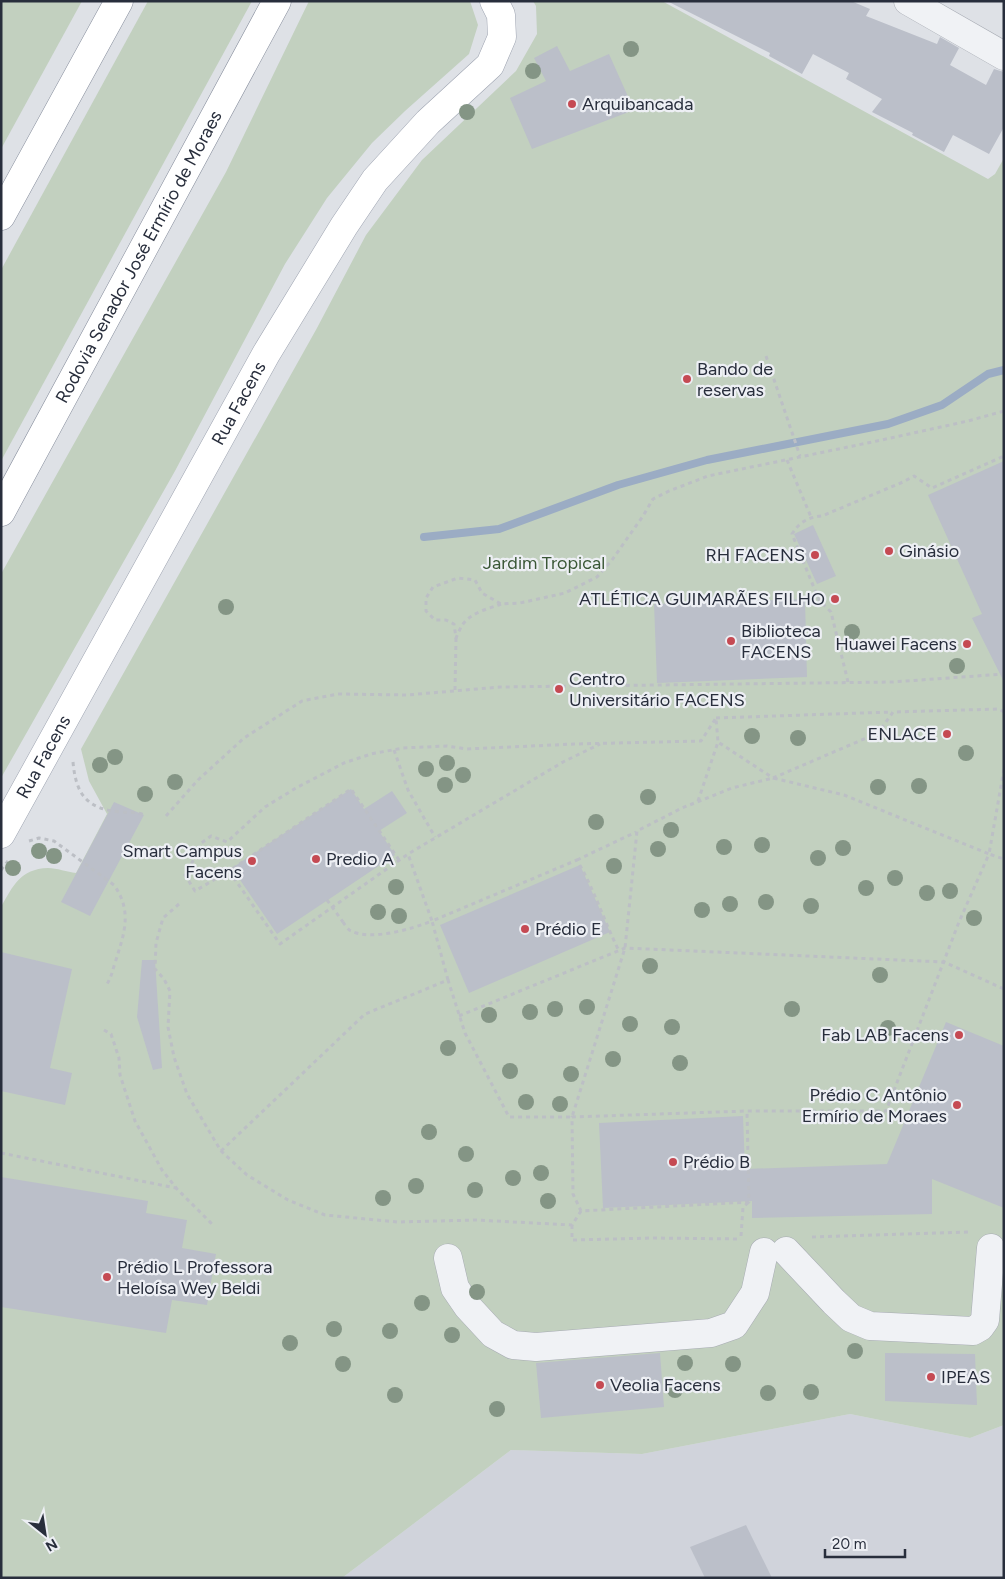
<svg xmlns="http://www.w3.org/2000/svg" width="1005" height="1579" font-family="Figtree,sans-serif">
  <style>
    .built { fill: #d0d3db }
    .green { fill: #c2d0bf }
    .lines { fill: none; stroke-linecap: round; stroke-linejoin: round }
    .stream { stroke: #9bacc4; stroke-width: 8 }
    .building { fill: #bbbfc9 }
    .minor-casing { stroke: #a7abb3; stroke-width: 29 }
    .major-casing { stroke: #9ea4b1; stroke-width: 29 }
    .highway-casing { stroke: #868d9c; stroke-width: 29 }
    .path { stroke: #bcbfc5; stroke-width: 3; stroke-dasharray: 4 4; stroke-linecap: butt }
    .minor { stroke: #f0f2f5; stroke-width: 28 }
    .major { stroke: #fff; stroke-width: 28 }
    .highway { stroke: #fff; stroke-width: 28 }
    .path-bridge { stroke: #bcbfc5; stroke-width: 3; stroke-dasharray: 4 4; stroke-linecap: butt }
    .tree { fill: #849585 }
    .poi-dot { fill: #c54a53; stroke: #edeff4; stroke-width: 2 }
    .labels { text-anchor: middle; stroke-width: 4.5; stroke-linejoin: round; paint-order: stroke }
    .poi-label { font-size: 18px; fill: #282e3c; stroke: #edeff4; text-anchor: start }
    .street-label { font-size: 18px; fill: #282e3c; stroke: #edeff4 }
    .park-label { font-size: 18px; fill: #3a5736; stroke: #edeff4 }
  </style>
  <rect width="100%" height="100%" fill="#dee1e6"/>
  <path class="built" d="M850,1414l120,24 34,-13v153h-662l169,-128 131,4z"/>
  <g class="green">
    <path d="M1,1h81l-81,148z"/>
    <path d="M148,1h104l-251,460v-191z"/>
    <path d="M309,1h161l8,24 -9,29 -64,57 -33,32 -45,55 -42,66 -110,207 -174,307v-204l225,-402z"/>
    <path d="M533,1h129l326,178 7,-5 9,-16v1267l-34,13 -120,-24 -208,40 -131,-4 -169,128h-341v-671c12,-21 19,-38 47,-39 9,0 19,4 28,5l31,-59 -18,-33 -8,-32 236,-421 49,-93 56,-75 94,-89 21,-37 -1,-28z"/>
  </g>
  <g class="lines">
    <path class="stream" d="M424,537l75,-8 119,-44 89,-25 181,-36 54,-19 46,-31 16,-4"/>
  </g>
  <g class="building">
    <path d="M667,1h184l19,8 -4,7 71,28 3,-7 19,11 -9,17 36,20 8,-16 10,3v55l-15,27 -36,-19 -9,17 -32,-17 1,-2 -41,-21 10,-13 -36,-20 3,-6 -36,-19 -11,20 -33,-18 1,-3z"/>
    <path d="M557,46l13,25 39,-17 25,56 -102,39 -22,-51 36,-17 -12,-23z"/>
    <path d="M1004,461v221l-32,-64 10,-4 -54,-119z"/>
    <path d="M813,525l23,51 -19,8 -23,-50z"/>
    <path d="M805,599l2,78 -150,6 -3,-79z"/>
    <path d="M351,789l13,20 28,-18 15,22 -28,18 16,24 -118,79 -45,-66z"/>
    <path d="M114,802l30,13 -54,101 -29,-14z"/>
    <path d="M580,865l30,67 -141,61 -29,-68z"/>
    <path d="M1,952l71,17 -22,99 22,5 -7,32 -64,-14z"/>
    <path d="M142,960h13l7,108 -9,2 -16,-53z"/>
    <path d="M946,1022l58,24v162l-72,-29v35l-180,4v-17l-149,7 -4,-85 144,-7 2,53 142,-5z"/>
    <path d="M1,1177l147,24 -2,12 41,7 -5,28 34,6 -9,51 -35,-5 -6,33 -165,-26z"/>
    <path d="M660,1353l4,54 -123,11 -5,-55z"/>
    <path d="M885,1353l90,1 2,51 -92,-4z"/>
    <path d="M746,1525l26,53h-67l-15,-31z"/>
  </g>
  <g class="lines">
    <defs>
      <g id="minor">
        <path d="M908,1l96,55"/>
        <path d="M786,1251l48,51 17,16 19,8 103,5 7,-4 5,-7 6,-72"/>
        <path d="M448,1258l7,30 13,19 25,27 20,11 23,2 175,-14 23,-8 21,-32 9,-41"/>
      </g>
      <g id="major">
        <path id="s1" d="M1,834l265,-480 78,-128 31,-46 53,-58 62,-57 12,-28 -1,-22 -7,-14"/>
      </g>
      <g id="highway">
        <path d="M1,216l118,-215"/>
        <path id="s2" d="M1,512l276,-511"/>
      </g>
    </defs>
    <use href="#minor" class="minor-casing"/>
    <use href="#major" class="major-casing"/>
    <use href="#highway" class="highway-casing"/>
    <g class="path">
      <path d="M766,356l34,100"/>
      <path d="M787,460l24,57"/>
      <path d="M501,604c-13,5 -29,8 -38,20 -3,4 -5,10 -7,14l-2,-14 -8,-4h-11l-9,-9v-13l7,-11 25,-9 17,2 7,13 19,11 19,-1 45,-10 32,-16 15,-17 31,-44 10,-17 16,-8 39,-15 169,-35 91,-20 36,-10"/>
      <path d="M848,682l-17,-70 -12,-12 -27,-66c7,-12 17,-17 30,-18l81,-34 11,-6 18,12 72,-32"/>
      <path d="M455,690l1,-52"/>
      <path d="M716,718l176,-6"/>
      <path d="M394,750l14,40 27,47"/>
      <path d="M73,762c3,33 14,47 48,50 9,1 15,-1 23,3"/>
      <path d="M1004,769l-15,85 15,5"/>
      <path d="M698,801l20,-59 55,36 105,-45 15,-21 106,-3 5,3"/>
      <path d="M166,816l32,-36 46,-42 58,-37 36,-7 69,1 93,-8 392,-5 112,-8"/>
      <path d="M29,841l10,-3 15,3 60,44c19,27 10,49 1,78 -3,9 -4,16 -10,24"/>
      <path d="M399,860l-48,-71 -122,82 -34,20 -10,-16 14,-25 1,-6 11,-8 16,6 38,-35 31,-19 48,-25 27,-9 32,-6 44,-2 20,3 107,-5 127,-3 15,-23 2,24"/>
      <path d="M577,860l59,-28"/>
      <path d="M1,870l7,-9"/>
      <path d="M229,871l51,73 128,-90 155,-92 37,-18"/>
      <path d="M179,904l-16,14 -7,25 -1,26 9,10 6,12 -2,36 6,30 13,37 34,57 26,24 41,25 37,15 72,7 79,-2 96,5 9,-14"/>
      <path d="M343,922c2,3 5,8 8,9 20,10 61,-2 81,-10l-24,-67"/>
      <path d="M448,980l-16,-59 145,-61c17,29 27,61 42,91"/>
      <path d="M459,1016l166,-68 319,14 60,27"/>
      <path d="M104,1030l7,4 8,24 1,17 15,46 27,49 15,19 36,36"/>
      <path d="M221,1151l144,-137 83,-34 17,53 44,84h63l53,-169 12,-117 45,-23 50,-20 41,-10 71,17 145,59 -30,68 -73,189h-139l-175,6 1,77 8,17 168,-9 -2,-91"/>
      <path d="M1,1153l175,35"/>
      <path d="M572,1225v15l81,-2 88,1"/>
      <path d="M741,1236l2,-29 6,-5"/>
      <path d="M812,1237l159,-5"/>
    </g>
    <use href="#minor" class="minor"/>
    <use href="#major" class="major"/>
    <use href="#highway" class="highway"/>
    <path class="path-bridge" d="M327,900l16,22"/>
  </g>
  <g class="tree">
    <circle cx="631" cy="49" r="8"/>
    <circle cx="533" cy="71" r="8"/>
    <circle cx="467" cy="112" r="8"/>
    <circle cx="226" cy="607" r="8"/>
    <circle cx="852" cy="632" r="8"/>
    <circle cx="957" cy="666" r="8"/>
    <circle cx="752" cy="736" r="8"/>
    <circle cx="798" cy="738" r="8"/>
    <circle cx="966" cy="753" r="8"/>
    <circle cx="115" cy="757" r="8"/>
    <circle cx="447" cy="763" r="8"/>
    <circle cx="100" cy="765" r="8"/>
    <circle cx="426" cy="769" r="8"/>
    <circle cx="463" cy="775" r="8"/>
    <circle cx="175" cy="782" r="8"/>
    <circle cx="445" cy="785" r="8"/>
    <circle cx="919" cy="786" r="8"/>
    <circle cx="878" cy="787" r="8"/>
    <circle cx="145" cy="794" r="8"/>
    <circle cx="648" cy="797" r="8"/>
    <circle cx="596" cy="822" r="8"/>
    <circle cx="671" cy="830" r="8"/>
    <circle cx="762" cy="845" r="8"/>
    <circle cx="724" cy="847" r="8"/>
    <circle cx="843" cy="848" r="8"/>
    <circle cx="658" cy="849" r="8"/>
    <circle cx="39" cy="851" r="8"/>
    <circle cx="54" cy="856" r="8"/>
    <circle cx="818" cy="858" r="8"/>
    <circle cx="614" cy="866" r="8"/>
    <circle cx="13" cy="868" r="8"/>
    <circle cx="895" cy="878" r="8"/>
    <circle cx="396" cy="887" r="8"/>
    <circle cx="866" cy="888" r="8"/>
    <circle cx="950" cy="891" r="8"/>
    <circle cx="927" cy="893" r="8"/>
    <circle cx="766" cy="902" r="8"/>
    <circle cx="730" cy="904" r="8"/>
    <circle cx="811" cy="906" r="8"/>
    <circle cx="702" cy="910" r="8"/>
    <circle cx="378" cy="912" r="8"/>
    <circle cx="399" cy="916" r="8"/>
    <circle cx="974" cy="918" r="8"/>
    <circle cx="650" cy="966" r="8"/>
    <circle cx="880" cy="975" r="8"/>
    <circle cx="587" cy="1007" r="8"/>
    <circle cx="555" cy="1009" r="8"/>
    <circle cx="792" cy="1009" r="8"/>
    <circle cx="530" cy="1012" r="8"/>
    <circle cx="489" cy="1015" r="8"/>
    <circle cx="630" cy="1024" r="8"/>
    <circle cx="672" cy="1027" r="8"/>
    <circle cx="888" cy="1028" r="8"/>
    <circle cx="448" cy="1048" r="8"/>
    <circle cx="613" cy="1059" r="8"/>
    <circle cx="680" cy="1063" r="8"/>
    <circle cx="510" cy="1071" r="8"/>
    <circle cx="571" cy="1074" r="8"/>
    <circle cx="526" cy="1102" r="8"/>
    <circle cx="560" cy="1104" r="8"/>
    <circle cx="429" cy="1132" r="8"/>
    <circle cx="466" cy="1154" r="8"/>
    <circle cx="541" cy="1173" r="8"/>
    <circle cx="513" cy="1178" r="8"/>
    <circle cx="416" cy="1186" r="8"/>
    <circle cx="475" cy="1190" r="8"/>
    <circle cx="383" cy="1198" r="8"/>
    <circle cx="548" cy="1201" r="8"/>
    <circle cx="477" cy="1292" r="8"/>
    <circle cx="422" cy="1303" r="8"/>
    <circle cx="334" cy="1329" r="8"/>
    <circle cx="390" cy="1331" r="8"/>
    <circle cx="452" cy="1335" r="8"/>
    <circle cx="290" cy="1343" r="8"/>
    <circle cx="855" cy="1351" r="8"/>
    <circle cx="685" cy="1363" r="8"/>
    <circle cx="343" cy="1364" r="8"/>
    <circle cx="733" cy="1364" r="8"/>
    <circle cx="675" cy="1390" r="8"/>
    <circle cx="811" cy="1392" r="8"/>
    <circle cx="768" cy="1393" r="8"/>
    <circle cx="395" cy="1395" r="8"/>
    <circle cx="497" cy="1409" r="8"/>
  </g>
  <g class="poi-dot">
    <circle cx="572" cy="104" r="5"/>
    <circle cx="687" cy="379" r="5"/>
    <circle cx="889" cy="551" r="5"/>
    <circle cx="815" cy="555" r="5"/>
    <circle cx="835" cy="599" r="5"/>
    <circle cx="731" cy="641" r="5"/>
    <circle cx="967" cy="644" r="5"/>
    <circle cx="559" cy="689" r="5"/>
    <circle cx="947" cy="734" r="5"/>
    <circle cx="316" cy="859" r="5"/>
    <circle cx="252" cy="861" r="5"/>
    <circle cx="525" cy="929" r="5"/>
    <circle cx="959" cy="1035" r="5"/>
    <circle cx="957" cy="1105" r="5"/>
    <circle cx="673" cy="1162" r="5"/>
    <circle cx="107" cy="1277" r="5"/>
    <circle cx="931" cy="1377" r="5"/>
    <circle cx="600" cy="1385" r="5"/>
  </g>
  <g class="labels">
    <g class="poi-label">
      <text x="582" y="110">Arquibancada</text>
      <text x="697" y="375">Bando de<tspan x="697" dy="21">reservas</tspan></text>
      <text x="899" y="557">Ginásio</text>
      <text x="805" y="561" text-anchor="end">RH FACENS</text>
      <text x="825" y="605" text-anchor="end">ATLÉTICA GUIMARÃES FILHO</text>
      <text x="741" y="637">Biblioteca<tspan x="741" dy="21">FACENS</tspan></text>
      <text x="957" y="650" text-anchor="end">Huawei Facens</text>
      <text x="569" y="685">Centro<tspan x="569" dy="21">Universitário FACENS</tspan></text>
      <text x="937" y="740" text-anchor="end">ENLACE</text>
      <text x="242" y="857" text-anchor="end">Smart Campus<tspan x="242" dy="21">Facens</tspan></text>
      <text x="326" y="865">Predio A</text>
      <text x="535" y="935">Prédio E</text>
      <text x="949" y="1041" text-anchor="end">Fab LAB Facens</text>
      <text x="947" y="1101" text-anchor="end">Prédio C Antônio<tspan x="947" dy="21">Ermírio de Moraes</tspan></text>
      <text x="683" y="1168">Prédio B</text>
      <text x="117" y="1273">Prédio L Professora<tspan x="117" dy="21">Heloísa Wey Beldi</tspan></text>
      <text x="941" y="1383">IPEAS</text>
      <text x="610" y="1391">Veolia Facens</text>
    </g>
    <g class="street-label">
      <text dy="6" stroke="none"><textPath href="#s2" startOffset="290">Rodovia Senador José Ermírio de Moraes</textPath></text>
      <text dy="6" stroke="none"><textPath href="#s1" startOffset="492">Rua Facens</textPath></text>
      <text dy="6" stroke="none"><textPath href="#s1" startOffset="88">Rua Facens</textPath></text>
    </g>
    <g class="park-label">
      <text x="544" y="569">Jardim Tropical</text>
    </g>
  </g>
  <rect width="1005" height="1579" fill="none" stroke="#282e3c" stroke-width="5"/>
  <g transform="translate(45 1534) rotate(150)" stroke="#edeff4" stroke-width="4" paint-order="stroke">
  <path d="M0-4L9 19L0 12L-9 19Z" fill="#282e3c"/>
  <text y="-8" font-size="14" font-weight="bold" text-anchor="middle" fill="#282e3c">N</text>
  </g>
  <path d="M825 1549v8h80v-8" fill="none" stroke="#282e3c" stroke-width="2.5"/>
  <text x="832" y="1549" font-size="15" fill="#282e3c" stroke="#edeff4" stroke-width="4" paint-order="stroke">20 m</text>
</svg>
